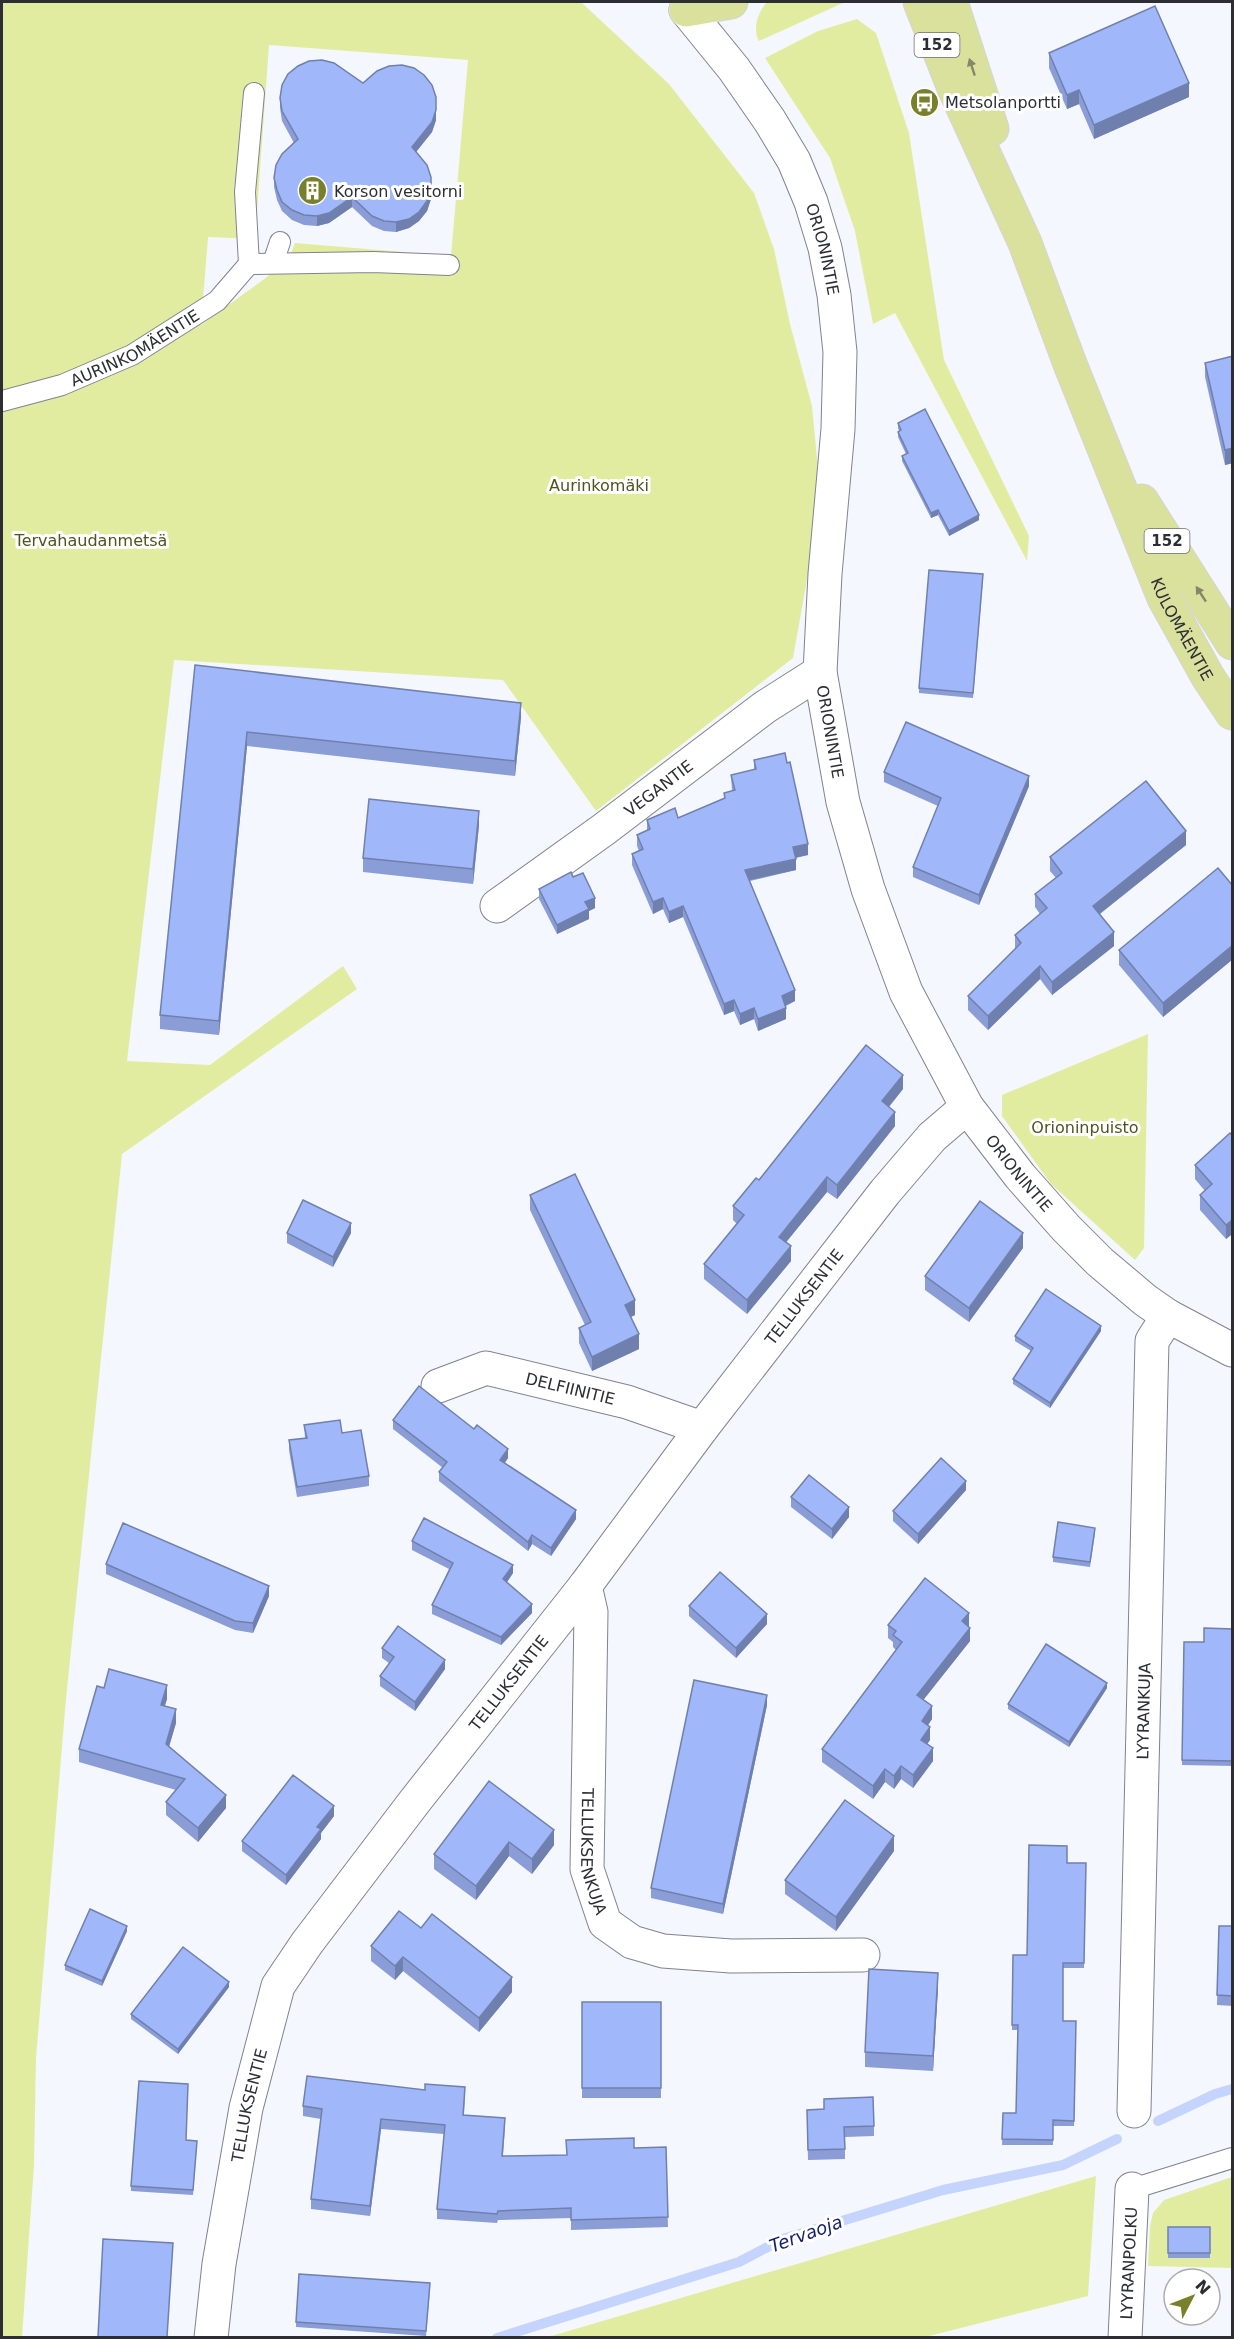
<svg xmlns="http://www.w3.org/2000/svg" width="1234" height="2339" font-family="'DejaVu Sans',sans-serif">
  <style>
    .green { fill: #e2eca1; fill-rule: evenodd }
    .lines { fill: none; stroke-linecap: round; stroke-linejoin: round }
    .stream { stroke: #c5d4fc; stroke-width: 10 }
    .service-casing { stroke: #7e8391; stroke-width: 22 }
    .minor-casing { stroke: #7e8391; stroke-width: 35 }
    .primary-casing { stroke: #d5d5d6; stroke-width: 35 }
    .service { stroke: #fff; stroke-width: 20 }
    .minor { stroke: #fff; stroke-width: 33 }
    .primary { stroke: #dae19d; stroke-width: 33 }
    .wall { fill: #8a9dd6 }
    .shaded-wall { fill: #7080ae }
    .building { fill: #a0b7f9; stroke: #7080ae; stroke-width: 1.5 }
    .oneway { fill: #838868 }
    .labels { text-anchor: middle; stroke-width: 6; stroke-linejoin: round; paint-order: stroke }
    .shield { fill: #fff; stroke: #6b6d71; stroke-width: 1.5 }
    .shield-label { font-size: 15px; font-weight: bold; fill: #2c2e34 }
    .poi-label { font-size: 16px; fill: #2c2e34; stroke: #fff; text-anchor: start }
    .street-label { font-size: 16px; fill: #2c2e34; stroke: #fff }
    .park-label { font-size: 16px; fill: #4f541e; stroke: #fff }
    .water-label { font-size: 18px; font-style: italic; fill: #131f68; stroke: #fff }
  </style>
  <rect width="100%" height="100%" fill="#f4f7fd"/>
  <g class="green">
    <path d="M2,2h579l88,82 85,109 20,56 16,75 22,82 6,62 -9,100 -16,90 -197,153 -93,-131 -329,-20 -47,401 83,4 133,-99 14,23 -235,165 -56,545 -30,359 -2,107 -12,172h-20zM269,45l199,15 -17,196 -156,-13 -5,13 -23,21 -66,48 7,-88 47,2z"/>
    <path d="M767,2h78l-86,39c-7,-12 -1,-29 8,-39z"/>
    <path d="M857,19l19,14 33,100 35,227 85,176 -2,25 -132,-248 -22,11 -18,-93 -25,-73 -65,-100 53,-27z"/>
    <path d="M1148,1034l-4,214 -9,12 -84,-76 -49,-68v-21z"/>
    <path d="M1096,2176l-8,120 -163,41h-377z"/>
    <path d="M1232,2177v91l-84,-2 2,-40 3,-13 11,-13z"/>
  </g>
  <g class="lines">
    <g class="stream">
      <path d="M1158,2121l57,-27 17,-5"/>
      <path d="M497,2338l242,-76 44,-23 160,-49 120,-25 54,-26"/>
    </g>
    <defs>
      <g id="service">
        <path d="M254,93l-9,99 4,72 124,-2 76,3"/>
        <path d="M273,263l7,-21"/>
        <path id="s1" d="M2,401l60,-16 70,-30 85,-54 32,-37"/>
        <path d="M1132,2189l100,-31"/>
      </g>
      <g id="minor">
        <path id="s2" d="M686,10l48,59 36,52 24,40 17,41 14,46 9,47 6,57 -2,77 -13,145 -5,98 23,130 25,87 38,103 61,115 53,69 46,52 34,34 45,38 23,16 64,34"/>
        <path id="s3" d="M497,906l106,-76 162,-123 55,-35"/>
        <path id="s4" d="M438,1386l48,-18 141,34 75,26"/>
        <path id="s5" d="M585,1586l6,26 -4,257 18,54 27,19 31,9 68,5 132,-1"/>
        <path id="s6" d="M1134,2111l18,-770 16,-25"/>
        <path id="s7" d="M211,2338l8,-74 27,-156 32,-122 29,-43 108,-142 170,-215 117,-158 183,-236 47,-55 35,-30"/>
        <path id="s8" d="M1125,2338l7,-149"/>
      </g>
      <g id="primary">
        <path id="s9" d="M920,2l34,86 71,155 45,121 94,234 44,79 24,36"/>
        <path d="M951,2l41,127"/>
        <path d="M686,10l45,-8"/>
        <path d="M1142,501l90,142"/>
      </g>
    </defs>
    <use href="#service" class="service-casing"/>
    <use href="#minor" class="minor-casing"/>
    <use href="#primary" class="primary-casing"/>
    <use href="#service" class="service"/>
    <use href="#minor" class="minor"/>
    <use href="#primary" class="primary"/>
  </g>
  <g class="wall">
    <path d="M1049,53l140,44 -95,42 -15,-35 -12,5 -18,-41z"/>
    <path d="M363,83l73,37 -4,12 -16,20 15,47 -4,12 -8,10 -10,7 -13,4 -12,-1 -12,-5 -20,-19 -23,16 -12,3 -13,-1 -12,-5 -10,-9 -5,-11 -3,-13v-9l20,-35 -12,-22 -2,-13v-10z"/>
    <path d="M1233,356v107l-8,2 -20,-88v-14z"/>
    <path d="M898,423l81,97 -30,16 -11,-21 -7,3 -29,-57v-5l4,-2 -8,-17v-5l1,-1 -1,-3z"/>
    <path d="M983,579l-10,119 -54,-5v-5z"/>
    <path d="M195,665l326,52 -6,59 -268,-30 -28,289 -59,-6v-14z"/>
    <path d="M754,760l54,95 -12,3v12l-46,11 45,120 -9,5v13l-28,12 -4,-12 -14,6 -6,-14 -10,4 -41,-98 -14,6 -6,-14 -10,5 -21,-49v-11l7,-3 -2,-5v-11l10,-4v-11l31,-2 46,-19v-6l8,-2 -1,-16 23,-5z"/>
    <path d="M884,772l145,14 -50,119 -66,-28v-10l25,-61 -54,-24z"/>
    <path d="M479,825l-6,59 -110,-12v-14z"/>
    <path d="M1186,845l-86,69 14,32 -62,49 -12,-16 -52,51 -20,-20v-14l47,-47v-14l25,-21 -5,-7v-13l21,-16 -6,-7v-14z"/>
    <path d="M573,877l22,31 -6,3v8l-32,15 -18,-35v-10z"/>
    <path d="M1233,886v73l-70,58 -44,-52v-15z"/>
    <path d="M903,1089l-14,18 6,19 -58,73 -10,-7 -41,50 5,19 -44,53 -43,-35v-15l33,-40 -4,-4v-14l26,-26z"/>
    <path d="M1233,1136v101l-2,-2 -5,4 -26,-29v-15l5,-4 -10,-12v-14z"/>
    <path d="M530,1195l105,120 -5,2 9,32 -47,22 -13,-28v-15l6,-3 -55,-115z"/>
    <path d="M287,1233h64l-18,34 -46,-24z"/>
    <path d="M1023,1248l-54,74 -44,-32v-14z"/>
    <path d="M1101,1331l-51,77 -37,-24v-5l18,-28 -16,-10v-5z"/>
    <path d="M393,1420l115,38 -3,5 71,56 -25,37 -19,-12 -4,7 -89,-70v-9l4,-4 -50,-39z"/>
    <path d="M304,1425l65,51v10l-72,11 -8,-47v-10l16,-2z"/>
    <path d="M966,1490l-48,54 -25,-23v-10z"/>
    <path d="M791,1497l58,20 -17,22 -41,-32z"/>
    <path d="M1095,1533l-5,34 -37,-5v-5z"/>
    <path d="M412,1541l101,32 -6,9 25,31 -31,32 -69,-31v-9l17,-36 -37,-19z"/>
    <path d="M106,1564l163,32 -16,37 -18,-3 -129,-56z"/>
    <path d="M689,1606l78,18 -31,34 -47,-42z"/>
    <path d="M888,1625l81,1 1,15 -47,59 9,19 -4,6 2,15 -3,4 6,17 -20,27 -12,-9 -7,10 -9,-7 -12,17 -51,-37v-13l74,-99 -3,-3v-5l-5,-4z"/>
    <path d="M1233,1629v137l-51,-1 2,-123h20z"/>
    <path d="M382,1648l63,21 -30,42 -35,-25v-10l9,-13 -7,-5z"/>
    <path d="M104,1688l63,11 -3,7 12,17 -7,23 57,62 -28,34 -32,-27v-13l10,-12 -97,-28v-13z"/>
    <path d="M1107,1688l-38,59 -61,-38v-5z"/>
    <path d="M767,1705l-44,209 -72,-16v-10z"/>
    <path d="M334,1816l-13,17v6l-35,46 -44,-34v-10z"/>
    <path d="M554,1830v15l-22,29 -23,-18 -33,44 -42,-31v-15z"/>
    <path d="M894,1851l-58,80 -51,-37v-14z"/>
    <path d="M1067,1863h19l-2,105h-21v53h13l-2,105h-21v19h-51l1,-32h13l2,-83h-6l1,-75h14z"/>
    <path d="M1219,1926h14v80l-16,-1z"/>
    <path d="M127,1931l-25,55 -37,-16v-5z"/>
    <path d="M371,1946l141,46 -33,40 -76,-61 -8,9 -24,-19z"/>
    <path d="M229,1987l-51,67 -47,-35v-5z"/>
    <path d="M938,1988l-5,83 -68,-4v-15z"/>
    <rect x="582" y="2002" width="79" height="96"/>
    <path d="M465,2097l-1,18 41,13 -2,28 64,-1 67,-7 32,-1 2,80 -97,3v-12l-73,2 -1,3 -60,-4v-10l7,-75 -63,-5 -11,87 -59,-7v-10l10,-80 -18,-3v-10z"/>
    <path d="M824,2109l50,17v10l-29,1v22l-37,1 -1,-50z"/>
    <path d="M186,2140l11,1 -4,54 -62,-4v-5z"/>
    <rect x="1168" y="2227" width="42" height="31"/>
    <path d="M430,2288l-4,48 -130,-9v-5z"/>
  </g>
  <g class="shaded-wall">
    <path d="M1189,83v14l-95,42v-14z"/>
    <path d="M1079,90v14l-12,5v-14z"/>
    <path d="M436,97v23l-4,12 -20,25v-10z"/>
    <path d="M431,189v10l-4,12 -8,10 -10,7 -13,4v-10z"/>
    <path d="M352,197v10l-23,16 -12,3v-10z"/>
    <path d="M1233,448v15l-8,2v-15z"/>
    <path d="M938,510v5l-7,3v-5z"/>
    <path d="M979,515v5l-30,16v-5z"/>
    <path d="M521,703v14l-6,59v-15z"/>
    <path d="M247,732v14l-28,289v-14z"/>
    <path d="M1029,776v10l-50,119v-10z"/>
    <path d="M479,811v14l-6,59v-15z"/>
    <path d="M1186,831v14l-93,74v-13z"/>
    <path d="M808,844v11l-15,3v-11z"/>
    <path d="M796,859v11l-51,11v-11z"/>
    <path d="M595,898v10l-6,3v8l-32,15v-9l28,-23z"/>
    <path d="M663,898v11l-10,5v-12z"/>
    <path d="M683,906v11l-14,6v-11z"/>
    <path d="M1114,932v14l-62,49v-13z"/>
    <path d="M1233,945v14l-70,58v-14z"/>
    <path d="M1040,966v13l-52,51v-14z"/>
    <path d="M795,990v11l-13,6v-11z"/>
    <path d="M734,1000v11l-10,4v-11z"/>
    <path d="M754,1008v11l-14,6v-11z"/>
    <path d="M786,1008v11l-28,12v-12z"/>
    <path d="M903,1075v14l-21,26v-14z"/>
    <path d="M895,1112v14l-58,73v-14z"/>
    <path d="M827,1177v15l-48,59v-14z"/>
    <path d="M1231,1221v14l-5,4v-14z"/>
    <path d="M351,1223v10l-18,34v-10z"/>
    <path d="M1023,1233v15l-54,74v-14z"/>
    <path d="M791,1246v15l-44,53v-14z"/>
    <path d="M635,1300v15l-10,5v-15z"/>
    <path d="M1101,1326v5l-51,77v-5z"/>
    <path d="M639,1334v15l-47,22v-14z"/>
    <path d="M508,1449v9l-8,11v-9z"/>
    <path d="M966,1481v9l-48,54v-10z"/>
    <path d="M849,1507v10l-17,22v-10z"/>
    <path d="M576,1510v9l-25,37v-8z"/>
    <path d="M532,1535v9l-4,7v-9z"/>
    <path d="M513,1565v8l-10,15v-9z"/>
    <path d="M269,1586v10l-16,37v-10z"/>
    <path d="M532,1604v9l-31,32v-8z"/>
    <path d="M969,1613v13l-7,8v-13z"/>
    <path d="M767,1614v10l-31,34v-10z"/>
    <path d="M970,1628v13l-53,67v-13z"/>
    <path d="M445,1660v9l-30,42v-9z"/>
    <path d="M1107,1683v5l-38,59v-5z"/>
    <path d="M167,1685v14l-6,20v-14z"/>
    <path d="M767,1695v10l-44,209v-10z"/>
    <path d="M932,1706v13l-10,15v-13z"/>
    <path d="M176,1709v14l-10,34v-13z"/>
    <path d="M930,1727v13l-9,13v-13z"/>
    <path d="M933,1748v13l-20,27v-13z"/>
    <path d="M901,1766v13l-7,10v-13z"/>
    <path d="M885,1769v13l-12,17v-13z"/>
    <path d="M226,1795v13l-28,34v-14z"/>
    <path d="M334,1806v10l-13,17v6l-35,46v-10l31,-48z"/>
    <path d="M554,1830v15l-22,29v-15z"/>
    <path d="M894,1836v15l-58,80v-14z"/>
    <path d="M509,1842v14l-33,44v-14z"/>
    <path d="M127,1926v5l-25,55v-5z"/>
    <path d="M403,1957v14l-8,9v-14z"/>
    <path d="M938,1973v15l-5,83v-15z"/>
    <path d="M512,1977v15l-33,40v-14z"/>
    <path d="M229,1982v5l-51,67v-5z"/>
    <path d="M381,2119v10l-11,87v-10z"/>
  </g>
  <g class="building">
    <path d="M1155,6l34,77 -95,42 -15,-35 -12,5 -18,-42z"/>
    <path d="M322,60l12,3 29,20 14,-12 12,-5 13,-1 12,3 10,7 8,10 4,12v13l-4,12 -20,25 15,18 4,12v12l-4,12 -8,11 -10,7 -13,3 -12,-1 -12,-5 -20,-19 -23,16 -12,3 -13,-1 -12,-5 -10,-8 -5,-12 -3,-12 2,-13 6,-11 16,-15 -16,-28 -2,-13 2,-13 6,-11 10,-8 11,-5z"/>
    <path d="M1233,356v92l-8,2 -20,-87z"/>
    <path d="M925,409l54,106 -30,16 -11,-21 -7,3 -29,-57 6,-3 -10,-21 3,-2 -3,-7z"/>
    <path d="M929,570l54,4 -10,119 -54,-5z"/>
    <path d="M195,665l326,38 -6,58 -268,-29 -28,289 -59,-6z"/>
    <path d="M906,722l123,54 -50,119 -66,-28 28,-69 -57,-26z"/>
    <path d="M785,753l2,10 3,-1 18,82 -15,3 3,12 -51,11 50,120 -13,6 4,12 -28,11 -4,-11 -14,6 -6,-14 -10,4 -41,-98 -14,6 -6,-14 -10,4 -21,-48 11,-5 -6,-14 13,-6 -3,-9 28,-12 3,10 47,-20 -1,-5 11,-3 -4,-15 25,-6 -2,-9z"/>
    <path d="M1146,781l40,50 -93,75 21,26 -62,50 -12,-16 -52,50 -20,-20 53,-53 -6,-8 32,-27 -12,-14 27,-21 -12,-16z"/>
    <path d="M369,799l110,12 -6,58 -110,-11z"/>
    <path d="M1218,868l15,18v59l-70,58 -44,-53z"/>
    <path d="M571,872l2,5 10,-4 12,25 -10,4 4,7 -32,16 -18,-36z"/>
    <path d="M866,1045l37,30 -21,26 13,11 -58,73 -10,-8 -48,60 12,9 -44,54 -43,-36 40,-49 -11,-9 23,-28 3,2z"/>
    <path d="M1230,1133l3,3v86l-2,-1 -5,4 -26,-30 12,-11 -17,-19z"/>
    <path d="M575,1174l60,126 -10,5 14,29 -47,23 -13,-29 12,-6 -61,-127z"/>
    <path d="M303,1200l48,23 -18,34 -46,-24z"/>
    <path d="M980,1201l43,32 -54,75 -44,-32z"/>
    <path d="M1046,1289l55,37 -51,77 -37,-24 20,-31 -18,-12z"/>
    <path d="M419,1386l55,43 3,-4 31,24 -8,11 76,50 -25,38 -19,-13 -4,7 -89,-70 8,-10 -54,-42z"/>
    <path d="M340,1420l2,13 19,-3 8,46 -72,11 -8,-47 18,-2 -3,-13z"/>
    <path d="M941,1458l25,23 -48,53 -25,-23z"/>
    <path d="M809,1475l40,32 -17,22 -41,-32z"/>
    <path d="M424,1518l89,47 -10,14 29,25 -31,33 -69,-32 21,-42 -41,-22z"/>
    <path d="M1058,1522l37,6 -5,34 -37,-5z"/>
    <path d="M123,1523l146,63 -16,37 -18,-2 -129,-57z"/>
    <path d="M720,1572l47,42 -31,34 -47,-42z"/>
    <path d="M925,1578l44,35 -7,8 8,7 -53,67 15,11 -10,15 8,6 -9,13 12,8 -20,27 -12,-9 -7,10 -9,-7 -12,17 -51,-37 80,-107 -9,-7 3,-4 -8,-6z"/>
    <path d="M398,1626l47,34 -30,42 -35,-26 14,-19 -12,-9z"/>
    <path d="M1204,1628l29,1v132l-51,-1 2,-118h20z"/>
    <path d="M1046,1644l61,39 -38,59 -61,-38z"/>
    <path d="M109,1669l58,16 -6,20 15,4 -10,35 60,51 -28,33 -32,-26 19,-23 -106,-30 18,-63 7,2z"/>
    <path d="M694,1680l73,15 -44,209 -72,-16z"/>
    <path d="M293,1775l41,31 -17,21 4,2 -35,46 -44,-34z"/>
    <path d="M489,1781l65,49 -22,29 -23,-17 -33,44 -42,-32z"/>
    <path d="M845,1800l49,36 -58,81 -51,-37z"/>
    <path d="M1029,1845l38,1v17h19l-2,100h-21v58h13l-2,100 -21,-1v20l-51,-1 1,-26h13l2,-88h-6l1,-70h14z"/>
    <path d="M90,1909l37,17 -25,55 -37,-16z"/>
    <path d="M399,1911l22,17 11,-14 80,63 -33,41 -76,-61 -8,9 -24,-20z"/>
    <path d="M1219,1926h14v70l-16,-1z"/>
    <path d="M183,1947l46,35 -51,67 -47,-35z"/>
    <path d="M869,1969l69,4 -5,83 -68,-4z"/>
    <rect x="582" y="2002" width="79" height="86"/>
    <path d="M307,2076l118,14v-6l40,3 -2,28 42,3 -3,38 65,-1 -1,-15 68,-2v10l32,-1 2,70 -97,3v-12l-73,3 -1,3 -60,-5 8,-84 -64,-6 -11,87 -59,-7 11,-90 -19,-3z"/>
    <path d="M139,2081l49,3 -2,56 11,1 -4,49 -62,-4z"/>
    <path d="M873,2097l1,29 -30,1 1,22 -37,1 -1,-40 17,-1v-10z"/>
    <rect x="1168" y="2227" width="42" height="26"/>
    <path d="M103,2239l70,4 -6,94h-69z"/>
    <path d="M299,2274l131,9 -4,48 -130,-9z"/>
  </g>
  <defs><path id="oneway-solid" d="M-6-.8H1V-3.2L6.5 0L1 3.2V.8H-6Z" transform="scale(1.5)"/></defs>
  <g class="oneway">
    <use href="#oneway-solid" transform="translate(972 67) rotate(-108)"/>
    <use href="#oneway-solid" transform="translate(1201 594) rotate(-123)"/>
  </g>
  <defs>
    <symbol id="bus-disc" viewBox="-11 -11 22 22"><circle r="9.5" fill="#78802b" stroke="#fff"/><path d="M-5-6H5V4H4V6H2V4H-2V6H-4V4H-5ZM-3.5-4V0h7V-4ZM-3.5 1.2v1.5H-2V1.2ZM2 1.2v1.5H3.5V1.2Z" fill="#fff"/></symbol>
    <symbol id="building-disc" viewBox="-11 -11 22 22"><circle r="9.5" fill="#78802b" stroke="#fff"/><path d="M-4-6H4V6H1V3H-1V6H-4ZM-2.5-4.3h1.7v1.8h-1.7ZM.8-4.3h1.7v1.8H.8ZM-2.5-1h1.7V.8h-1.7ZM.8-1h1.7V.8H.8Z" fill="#fff"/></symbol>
  </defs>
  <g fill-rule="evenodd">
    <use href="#bus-disc" x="908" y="86" width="33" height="33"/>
    <use href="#building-disc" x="296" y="174" width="33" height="33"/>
  </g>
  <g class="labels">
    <g class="shield">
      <rect x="914.5" y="33" width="45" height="24" rx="4.5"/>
      <rect x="1144.5" y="529" width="45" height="24" rx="4.5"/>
    </g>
    <g class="shield-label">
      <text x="937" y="50">152</text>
      <text x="1167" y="546">152</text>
    </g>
    <g class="poi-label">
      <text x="945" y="108">Metsolanportti</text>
      <text x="334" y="197">Korson vesitorni</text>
    </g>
    <g class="street-label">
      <text dy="6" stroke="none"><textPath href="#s2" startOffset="279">ORIONINTIE</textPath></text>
      <text dy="6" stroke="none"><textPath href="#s1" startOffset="144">AURINKOMÄENTIE</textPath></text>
      <text dy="6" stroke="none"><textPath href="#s9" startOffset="680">KULOMÄENTIE</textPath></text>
      <text dy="6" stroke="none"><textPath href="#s2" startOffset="765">ORIONINTIE</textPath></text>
      <text dy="6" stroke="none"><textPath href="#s3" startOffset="200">VEGANTIE</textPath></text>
      <text dy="6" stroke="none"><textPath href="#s2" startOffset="1251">ORIONINTIE</textPath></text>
      <text dy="6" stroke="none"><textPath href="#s7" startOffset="1226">TELLUKSENTIE</textPath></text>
      <text dy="6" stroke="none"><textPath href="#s4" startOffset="138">DELFIINITIE</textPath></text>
      <text dy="6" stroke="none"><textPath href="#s7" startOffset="740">TELLUKSENTIE</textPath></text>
      <text dy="6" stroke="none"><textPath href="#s6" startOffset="400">LYYRANKUJA</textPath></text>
      <text dy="6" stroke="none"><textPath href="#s5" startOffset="267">TELLUKSENKUJA</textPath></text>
      <text dy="6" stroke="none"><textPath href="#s7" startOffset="236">TELLUKSENTIE</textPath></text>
      <text dy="6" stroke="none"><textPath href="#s8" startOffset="75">LYYRANPOLKU</textPath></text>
    </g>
    <g class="park-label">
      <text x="599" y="491">Aurinkomäki</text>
      <text x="91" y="546">Tervahaudanmetsä</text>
      <text x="1085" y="1133">Orioninpuisto</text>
    </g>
    <g class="water-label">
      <text transform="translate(806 2234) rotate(-20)" y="6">Tervaoja</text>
    </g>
  </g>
  <rect width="1234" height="2339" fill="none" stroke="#2c2e34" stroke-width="6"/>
  <g transform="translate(1192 2297) rotate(48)"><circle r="28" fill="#ffffff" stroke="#ababae" stroke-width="1.5"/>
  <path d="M0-4.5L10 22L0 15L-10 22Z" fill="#78802b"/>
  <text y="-9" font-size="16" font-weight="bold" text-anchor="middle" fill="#2c2e34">N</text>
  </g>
</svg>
